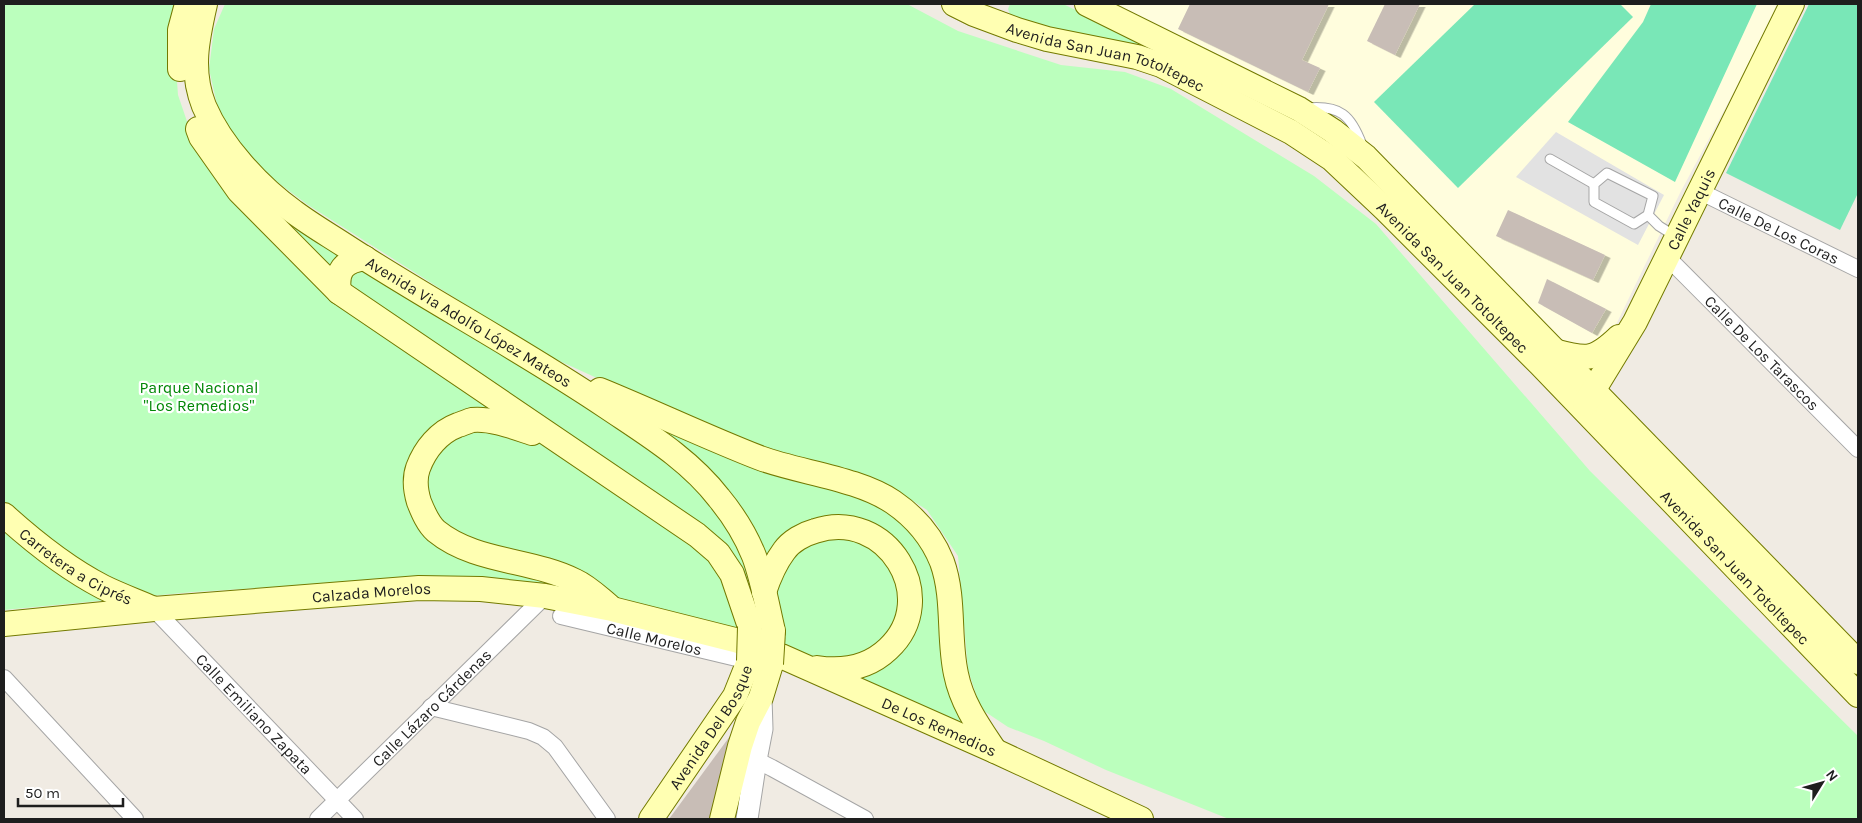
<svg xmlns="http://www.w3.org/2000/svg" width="1862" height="823" font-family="Karla,sans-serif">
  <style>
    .education { fill: #fffddd }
    .park { fill: #bbffbd }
    .pitch { fill: #79e7b7 }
    .parking { fill: #e2e2e2 }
    .building { fill: #c8bdb6; filter: url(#shadow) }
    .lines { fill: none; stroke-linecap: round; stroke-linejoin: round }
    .service-casing { stroke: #a5a5a5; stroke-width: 11 }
    .minor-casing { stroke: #a5a5a5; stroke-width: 18 }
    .tertiary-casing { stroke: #a5a5a5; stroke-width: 23 }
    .secondary-casing { stroke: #737a00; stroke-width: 26 }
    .service { stroke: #fff; stroke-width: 9 }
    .minor { stroke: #fff; stroke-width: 16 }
    .tertiary { stroke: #fff; stroke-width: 21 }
    .secondary { stroke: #ffffb2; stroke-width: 24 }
    .secondary-bridge-casing { stroke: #737a00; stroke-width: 26; stroke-linecap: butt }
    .secondary-bridge { stroke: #ffffb2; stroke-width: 24 }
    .labels { text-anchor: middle; stroke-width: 4.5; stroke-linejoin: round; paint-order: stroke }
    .street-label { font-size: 16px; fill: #1e1e1e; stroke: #fff }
    .park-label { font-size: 16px; fill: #018705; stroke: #fff }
  </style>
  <defs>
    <filter id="shadow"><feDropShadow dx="5.5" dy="3" stdDeviation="0" flood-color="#0004"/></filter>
  </defs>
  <rect width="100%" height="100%" fill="#f0ebe3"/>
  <path class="education" d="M1116,4h665l-101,189 -69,142 -19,12 -31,-3 -266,-249z"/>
  <g class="park">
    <path d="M4,4h179l-8,50 3,41 15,44 450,281 207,70 44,18 35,42 40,179 -253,-101 -327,-48 -196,12 -189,18z"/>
    <path d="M225,4h682l51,27 103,34 64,7 46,17 143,87 62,48 214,247 268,265v83h-629l-123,-49 -62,-29 -36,-14 -27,-18 -13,-39 -10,-114 -31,-46 -39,-25 -117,-34 -139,-57 -90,-41 -234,-148 -43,-32 -31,-30 -14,-25 -11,-49 5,-40z"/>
    <path d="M1010,4h53l188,89 -238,-70 -5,-14z"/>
  </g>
  <g class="pitch">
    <path d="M1475,4h145l13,13 -175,171 -84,-86z"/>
    <path d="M1651,4h106l-82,178 -107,-60 75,-100z"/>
    <path d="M1809,4h49v189l-18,37 -114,-57z"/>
  </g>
  <path class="parking" d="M1556,132l108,63 -26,50 -122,-68z"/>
  <g class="building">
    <path d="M1190,4h139l-27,56 18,8 -12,24 -130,-63z"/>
    <path d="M1385,4h35l-25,51 -28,-14z"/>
    <path d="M1508,210l97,45 -12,25 -97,-44z"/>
    <path d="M1547,279l59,30 -14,24 -54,-30z"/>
    <path d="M733,732l-19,87h-45z"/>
  </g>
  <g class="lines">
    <defs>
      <g id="service">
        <path d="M1307,108c33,-3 44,7 55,37"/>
        <path d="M1550,159l44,25"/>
        <path d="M1607,173l46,23 -5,19 -14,9 -40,-22v-18z"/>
        <path d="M1648,215l11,11 16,10"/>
      </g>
      <g id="minor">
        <path id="s1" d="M1699,191l159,78"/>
        <path id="s2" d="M1667,257l191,192"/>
        <path id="s3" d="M154,609l201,210"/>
        <path id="s4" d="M561,616l188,45"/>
        <path d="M4,678l131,141"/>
        <path d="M431,707l98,24 14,6 12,10 52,72"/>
        <path d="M756,760l16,8 93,51"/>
        <path id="s5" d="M318,819l227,-223"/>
      </g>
      <path id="tertiary" d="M747,819l9,-59 6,-31 -1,-32"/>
      <g id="secondary">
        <path id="s6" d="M205,4c-8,35 -15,67 -1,102 17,40 55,81 90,106 16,12 33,22 50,33 86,56 177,104 263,162 40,27 82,52 112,91 14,17 27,38 35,58 9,24 13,50 19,75"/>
        <path id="s7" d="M954,4l20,10 43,16 30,9 90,18 24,8 130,67 41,27 53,50 155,155 318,331"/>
        <path d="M1087,4l212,105 34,22 33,26 492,505"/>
        <path d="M180,69v-39l7,-26"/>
        <path d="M198,129l3,8 38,54 100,101 358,243 21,18 14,21 18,53"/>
        <path d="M339,292c-3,-21 4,-31 26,-34"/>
        <path d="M1554,351c33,9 40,10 65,-14"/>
        <path d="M600,390c54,22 106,47 160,68 41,15 97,20 133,44 22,15 39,35 49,60 13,36 6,76 14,112 6,30 23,53 39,77"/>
        <path id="s8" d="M1585,404l50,-82 157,-318"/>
        <path d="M532,433c-18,-6 -41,-15 -60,-13 -4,1 -10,4 -14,5 -19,7 -33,24 -40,43 -4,11 -2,24 1,34 4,10 9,22 17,29 39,32 96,28 139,50 13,6 23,16 34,25"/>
        <path id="s9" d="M4,515c31,28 62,53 99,72 16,8 33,14 49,21"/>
        <path d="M764,592c5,-15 11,-29 20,-41 7,-10 20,-17 31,-20 71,-24 128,67 73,118 -20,19 -44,23 -71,19"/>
        <path id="s10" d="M4,624l150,-15 265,-21 62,1 64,7 67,13 123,31 46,16 214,95 146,68"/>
        <path id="s11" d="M651,819l84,-123 14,-35"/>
        <path d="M722,819l18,-73 8,-24 13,-25 10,-33"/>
      </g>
    </defs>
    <use href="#service" class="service-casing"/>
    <use href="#minor" class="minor-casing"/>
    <use href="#tertiary" class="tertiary-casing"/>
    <use href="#secondary" class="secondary-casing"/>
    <use href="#service" class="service"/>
    <use href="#minor" class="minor"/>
    <use href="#tertiary" class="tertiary"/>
    <use href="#secondary" class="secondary"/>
    <defs>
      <g id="secondary-bridge">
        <path d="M749,661l1,-34"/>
        <path d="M771,664l2,-33"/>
      </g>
    </defs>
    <use href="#secondary-bridge" class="secondary-bridge-casing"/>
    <use href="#secondary-bridge" class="secondary-bridge"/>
  </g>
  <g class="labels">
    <g class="street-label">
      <text dy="6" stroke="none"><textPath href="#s7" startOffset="161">Avenida San Juan Totoltepec</textPath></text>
      <text dy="6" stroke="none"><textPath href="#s8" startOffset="222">Calle Yaquis</textPath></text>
      <text dy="6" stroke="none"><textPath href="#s1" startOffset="89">Calle De Los Coras</textPath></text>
      <text dy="6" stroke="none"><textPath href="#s7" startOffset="581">Avenida San Juan Totoltepec</textPath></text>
      <text dy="6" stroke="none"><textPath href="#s6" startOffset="451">Avenida Via Adolfo López Mateos</textPath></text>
      <text dy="6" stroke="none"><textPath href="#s2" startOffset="135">Calle De Los Tarascos</textPath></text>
      <text dy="6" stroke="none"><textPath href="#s9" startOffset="89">Carretera a Ciprés</textPath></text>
      <text dy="6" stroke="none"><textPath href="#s7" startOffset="986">Avenida San Juan Totoltepec</textPath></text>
      <text dy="6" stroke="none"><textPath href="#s10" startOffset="369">Calzada Morelos</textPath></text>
      <text dy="6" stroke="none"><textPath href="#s4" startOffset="96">Calle Morelos</textPath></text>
      <text dy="6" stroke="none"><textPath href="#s5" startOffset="159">Calle Lázaro Cárdenas</textPath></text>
      <text dy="6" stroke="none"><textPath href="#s3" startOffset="145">Calle Emiliano Zapata</textPath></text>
      <text dy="6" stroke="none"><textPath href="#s11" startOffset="110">Avenida Del Bosque</textPath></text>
      <text dy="6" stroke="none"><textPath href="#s10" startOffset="960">De Los Remedios</textPath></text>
    </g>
    <g class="park-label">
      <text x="199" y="393">Parque Nacional<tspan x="199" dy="18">"Los Remedios"</tspan></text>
    </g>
  </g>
  <rect width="1862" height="823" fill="none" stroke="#1e1e1e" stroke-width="10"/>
  <g transform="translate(1822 783) rotate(53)" stroke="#ffffff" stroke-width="4" paint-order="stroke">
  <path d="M0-4L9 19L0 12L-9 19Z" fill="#1e1e1e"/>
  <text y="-8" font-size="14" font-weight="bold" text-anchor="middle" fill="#1e1e1e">N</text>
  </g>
  <path d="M18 798v8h105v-8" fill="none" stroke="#1e1e1e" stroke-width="2.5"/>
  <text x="25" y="798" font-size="15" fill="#1e1e1e" stroke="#ffffff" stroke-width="4" paint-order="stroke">50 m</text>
</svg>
